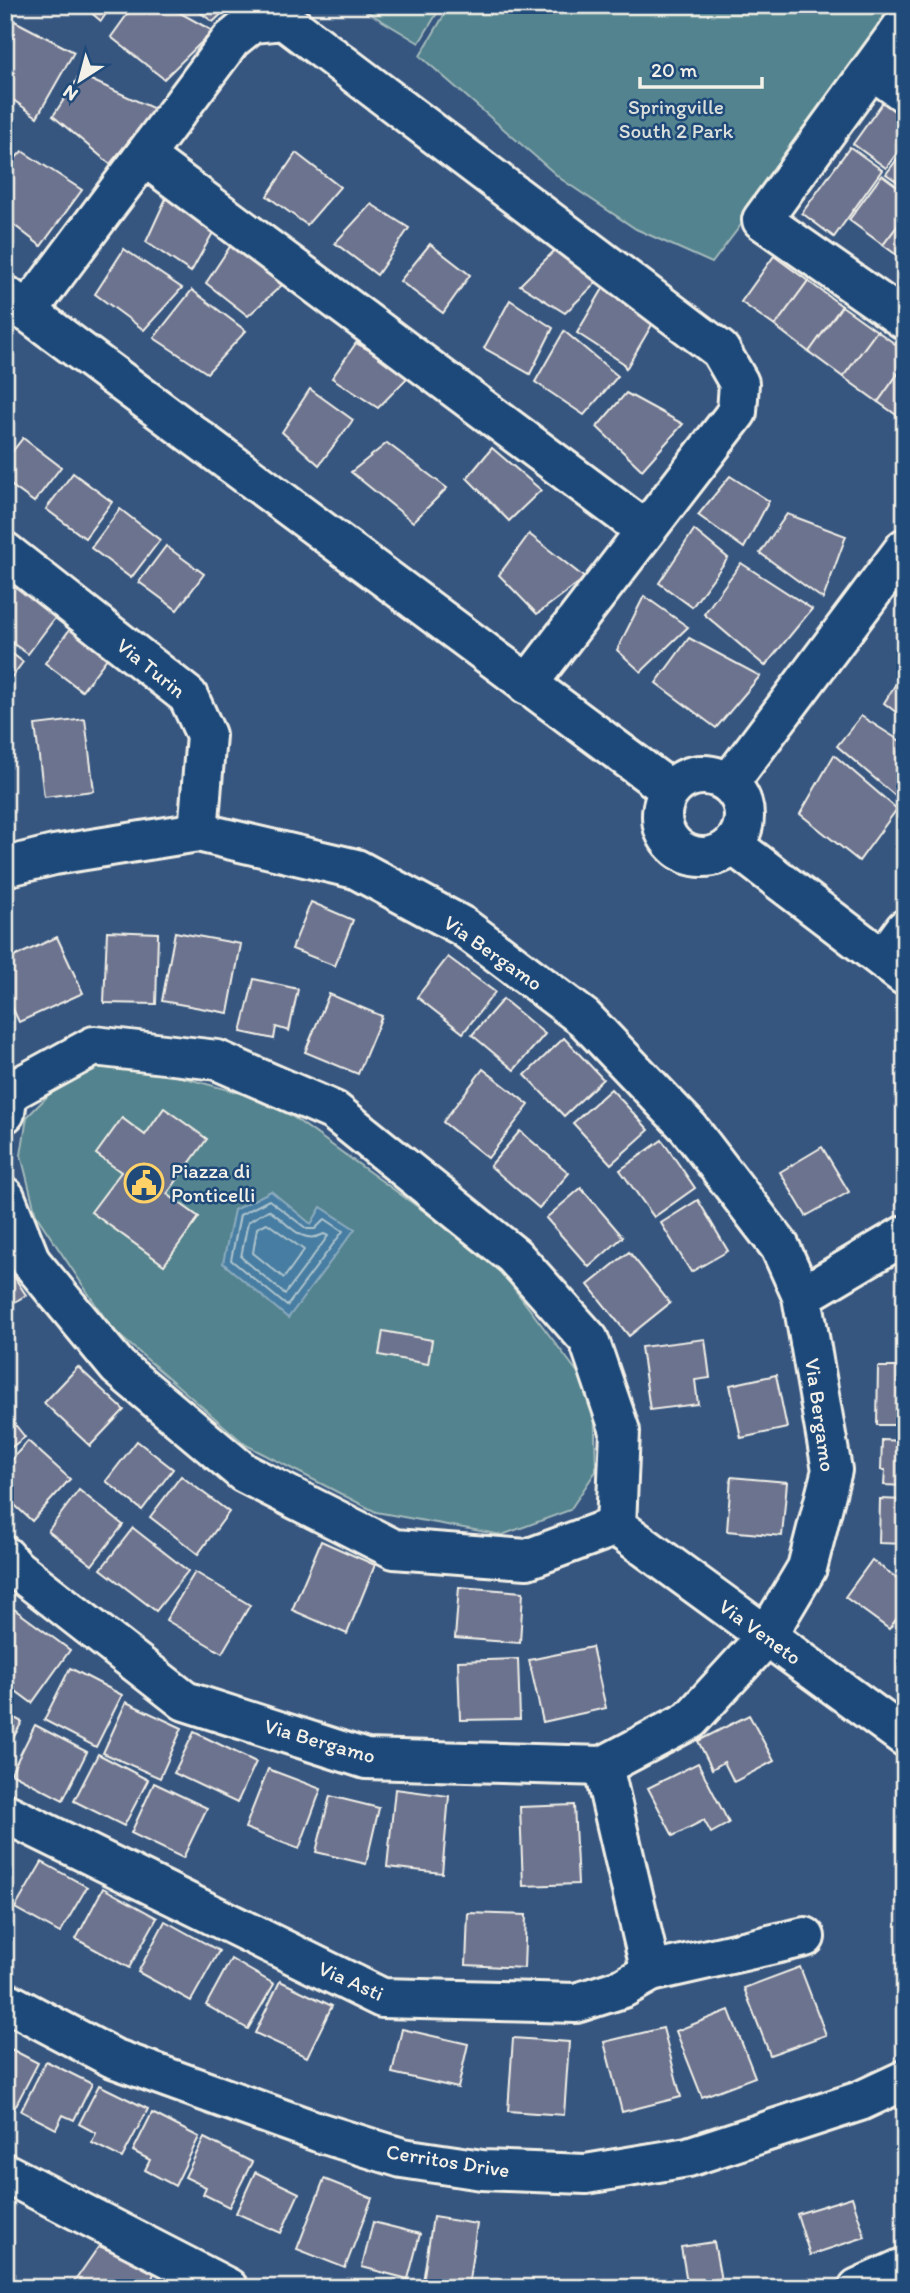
<svg xmlns="http://www.w3.org/2000/svg" width="910" height="2293" font-family="Itim,sans-serif">
  <style>
    .green { fill: #53838e; stroke: #a4babb; stroke-width: 2 }
    .water { fill: #467da2; stroke: #8cabbe; stroke-width: 2 }
    .lines { fill: none; stroke-linecap: round; stroke-linejoin: round }
    .shore { stroke: #aec3cc; stroke-width: 2 }
    .building { fill: #6c738f; stroke: #f4f1e8; stroke-width: 2 }
    .minor-casing { stroke: #f4f1e8; stroke-width: 44 }
    .minor { stroke: #1f4a7a; stroke-width: 38 }
    .labels { text-anchor: middle; stroke-width: 5; stroke-linejoin: round; paint-order: stroke }
    .park-label { font-size: 21px; fill: #dce0da; stroke: #1f4a7a }
    .street-label { font-size: 21px; fill: #f4f1e8; stroke: #1f4a7a }
    .poi-label { font-size: 21px; fill: #f4f1e8; stroke: #1f4a7a; text-anchor: start }
  </style>
  <rect width="100%" height="100%" fill="#365680"/>
  <filter id="ink" filterUnits="userSpaceOnUse"><feTurbulence type="fractalNoise" baseFrequency=".0143" numOctaves="2"/><feDisplacementMap in="SourceGraphic" scale="14" xChannelSelector="R" yChannelSelector="G"/><feConvolveMatrix kernelMatrix="1 2 1 2 8 2 1 2 1" color-interpolation-filters="sRGB"/></filter>
  <g filter="url(#ink)">
    <g class="green">
      <path d="M356,5h86l-23,38z"/>
      <path d="M450,5h452l-47,70 -143,188 -76,-34 -75,-50 -141,-123z"/>
      <path d="M130,1063l142,39 221,159 101,133 2,77 -26,39 -68,25 -126,-23 -130,-67 -134,-116 -76,-114 -15,-60 6,-38 44,-45z"/>
    </g>
    <path class="water" d="M271,1191l40,33 10,-17 34,22 -67,89 -65,-55 11,-53z"/>
    <g class="lines">
      <g class="shore">
        <path d="M269,1200l38,29h8l10,-10 18,12 -56,75 -56,-46 9,-45z"/>
        <path d="M268,1210c19,10 32,37 56,24l4,2 -43,58 -44,-37 7,-35z"/>
        <path d="M267,1223l37,27 -20,28 -31,-25 4,-25z"/>
      </g>
    </g>
    <g class="building">
      <path d="M82,5h30l-11,16z"/>
      <path d="M134,5h32l47,26 -49,48 -53,-42z"/>
      <path d="M190,5h41l-18,17z"/>
      <path d="M5,16l69,36 -37,65 -32,-23z"/>
      <path d="M80,75l75,34 -45,55 -57,-48z"/>
      <path d="M888,95l17,12v35l-19,26 -33,-24z"/>
      <path d="M850,147l32,23 -48,67 -32,-24z"/>
      <path d="M905,149v38l-19,-13z"/>
      <path d="M22,151l60,39 -41,56 -36,-28v-48z"/>
      <path d="M296,153l44,34 -33,38 -40,-29z"/>
      <path d="M882,175l23,17v24l-22,29 -34,-25z"/>
      <path d="M168,194l47,35 -24,43 -45,-30z"/>
      <path d="M371,204l38,24 -32,47 -42,-32z"/>
      <path d="M905,216v45l-22,-16z"/>
      <path d="M235,239l47,46 -34,31 -42,-33z"/>
      <path d="M430,244l40,31 -27,38 -43,-32z"/>
      <path d="M558,247l41,33 -34,33 -45,-28z"/>
      <path d="M124,249l58,39 -38,42 -49,-36z"/>
      <path d="M774,256l34,25 -33,45 -34,-24z"/>
      <path d="M808,281l34,25 -33,46 -34,-26z"/>
      <path d="M604,287l49,36 -27,46 -3,-6 -46,-30z"/>
      <path d="M192,290l54,41 -39,42 -53,-35z"/>
      <path d="M510,300l43,28 -23,46 -46,-26z"/>
      <path d="M842,306l35,25 -34,46 -34,-25z"/>
      <path d="M564,331l54,45 -34,39 -49,-33z"/>
      <path d="M877,331l28,20v13l-27,38 -35,-25z"/>
      <path d="M356,343l56,30 -34,35 -46,-30z"/>
      <path d="M905,364v57l-27,-19z"/>
      <path d="M310,389l43,31 -34,45 -37,-33z"/>
      <path d="M626,393l57,31 -41,46 -45,-43z"/>
      <path d="M23,438l38,29 -27,35 -29,-21v-20z"/>
      <path d="M387,443l60,45 -34,34 -62,-50z"/>
      <path d="M492,448l49,42 -32,31 -42,-43z"/>
      <path d="M73,473l39,29 -27,36 -39,-29z"/>
      <path d="M730,476l39,25 -25,47 -46,-33z"/>
      <path d="M120,509l40,31 -29,38 -40,-30z"/>
      <path d="M787,514l59,22 -23,63 -63,-46z"/>
      <path d="M694,530l34,28 -36,49 -33,-24z"/>
      <path d="M529,534l56,44 -48,36 -38,-39z"/>
      <path d="M166,546l38,28 -27,36 -38,-28z"/>
      <path d="M741,563l71,46 -47,57 -61,-52z"/>
      <path d="M9,578l49,36 -30,40 -23,-16v-56z"/>
      <path d="M644,596l44,31 -47,45 -24,-22z"/>
      <path d="M73,625l38,28 -29,38 -37,-28z"/>
      <path d="M689,638l71,38 -44,52 -60,-45z"/>
      <path d="M5,648l18,14 -18,24z"/>
      <path d="M905,669v50l-21,-16z"/>
      <path d="M861,716l44,28v49l-5,7 -63,-54z"/>
      <path d="M85,719l9,72 -50,6 -9,-72z"/>
      <path d="M834,755l63,54 -38,52 -59,-47z"/>
      <path d="M311,902l42,18 -18,46 -43,-17z"/>
      <path d="M107,931l51,2 -2,71 -52,-1z"/>
      <path d="M175,932l66,12 -13,69 -66,-12z"/>
      <path d="M57,937l26,56 -64,29 -14,-30v-31z"/>
      <path d="M448,957l47,35 -32,41 -46,-36z"/>
      <path d="M254,979l44,10 -9,42 -13,-4 -2,12 -33,-7z"/>
      <path d="M329,994l53,22 -24,58 -53,-22z"/>
      <path d="M503,999l42,35 -31,36 -42,-35z"/>
      <path d="M564,1038l39,41 -39,37 -39,-41z"/>
      <path d="M483,1069l46,36 -41,53 -45,-36z"/>
      <path d="M611,1089l38,41 -38,34 -38,-41z"/>
      <path d="M164,1108l43,31 -40,55 32,23 -35,48 -73,-53 30,-40 -25,-18 26,-36 23,17z"/>
      <path d="M520,1131l49,42 -30,35 -49,-42z"/>
      <path d="M662,1140l33,48 -41,29 -34,-47z"/>
      <path d="M822,1147l27,45 -43,24 -26,-44z"/>
      <path d="M581,1188l42,49 -34,30 -43,-49z"/>
      <path d="M698,1200l30,51 -37,21 -30,-49z"/>
      <path d="M629,1252l41,51 -41,33 -41,-51z"/>
      <path d="M5,1263l21,32 -21,13z"/>
      <path d="M383,1331l49,9 -4,24 -49,-9z"/>
      <path d="M705,1339l5,39 -15,2 3,24 -48,6 -9,-63z"/>
      <path d="M78,1367l46,43 -34,36 -46,-43z"/>
      <path d="M878,1367h27v58h-28z"/>
      <path d="M776,1375l11,53 -46,10 -11,-53z"/>
      <path d="M5,1412l20,25 -20,15z"/>
      <path d="M882,1440l23,1v45l-21,-1 1,-15h-4z"/>
      <path d="M28,1441l42,38 -38,42 -27,-25v-29z"/>
      <path d="M137,1441l36,28 -31,41 -36,-29z"/>
      <path d="M181,1476l48,36 -31,42 -48,-37z"/>
      <path d="M731,1477l56,5 -5,54 -55,-5z"/>
      <path d="M79,1490l44,35 -31,40 -44,-34z"/>
      <path d="M880,1499l25,1v44l-26,-1z"/>
      <path d="M133,1528l55,43 -32,40 -55,-42z"/>
      <path d="M321,1541l54,24 -28,69 -55,-24z"/>
      <path d="M872,1560l33,24v23l-16,22 -44,-32z"/>
      <path d="M195,1572l55,33 -28,48 -56,-33z"/>
      <path d="M459,1587l64,5 -3,51 -65,-5z"/>
      <path d="M14,1609l56,41 -38,53 -27,-20v-63z"/>
      <path d="M592,1647l14,61 -63,14 -14,-62z"/>
      <path d="M518,1659l2,60 -60,1 -2,-59z"/>
      <path d="M70,1668l52,27 -26,52 -52,-27z"/>
      <path d="M126,1702l56,26 -22,50 -57,-25z"/>
      <path d="M5,1713l17,9 -17,31z"/>
      <path d="M749,1715l25,46 -40,21 -10,-20 -12,7 -14,-28z"/>
      <path d="M35,1725l52,27 -24,48 -52,-27z"/>
      <path d="M194,1732l62,30 -19,41 -63,-30z"/>
      <path d="M98,1754l50,26 -24,46 -50,-25z"/>
      <path d="M698,1763l31,60 -18,10 -7,-13 -31,16 -25,-48z"/>
      <path d="M268,1769l53,20 -22,60 -54,-21z"/>
      <path d="M154,1783l53,25 -24,50 -52,-25z"/>
      <path d="M395,1789l54,7 -7,77 -55,-6z"/>
      <path d="M330,1796l49,12 -13,56 -50,-12z"/>
      <path d="M574,1805l4,79 -55,2 -3,-79z"/>
      <path d="M42,1862l45,25 -27,46 -45,-25z"/>
      <path d="M103,1888l54,30 -28,50 -53,-29z"/>
      <path d="M468,1913l58,2 -2,53 -58,-3z"/>
      <path d="M165,1921l54,30 -28,50 -53,-29z"/>
      <path d="M231,1959l43,25 -26,45 -42,-24z"/>
      <path d="M800,1967l26,68 -56,20 -26,-67z"/>
      <path d="M280,1981l52,25 -25,51 -52,-24z"/>
      <path d="M729,2010l26,67 -53,20 -26,-66z"/>
      <path d="M663,2028l18,69 -59,15 -18,-70z"/>
      <path d="M402,2029l66,15 -10,44 -66,-15z"/>
      <path d="M513,2038l56,4 -5,73 -56,-4z"/>
      <path d="M5,2046l33,17 -24,46 -9,-4z"/>
      <path d="M46,2061l46,23 -18,36 -11,-5 -7,14 -35,-18z"/>
      <path d="M99,2085l49,24 -26,49 -30,-15 4,-10 -17,-9z"/>
      <path d="M152,2113l47,24 -24,49 -30,-16 5,-10 -17,-9z"/>
      <path d="M204,2138l48,24 -23,45 -26,-13 3,-7 -21,-10z"/>
      <path d="M255,2172l44,21 -18,40 -45,-20z"/>
      <path d="M324,2179l48,19 -27,70 -48,-19z"/>
      <path d="M852,2197l13,40 -55,18 -13,-41z"/>
      <path d="M433,2217l44,7 -9,64 -45,-6z"/>
      <path d="M373,2222l47,12 -12,45 -46,-12z"/>
      <path d="M714,2242l8,44 -34,2 -7,-41z"/>
      <path d="M99,2246l56,24 -6,18h-79z"/>
    </g>
    <g class="lines">
      <defs>
        <g id="minor">
          <path d="M905,23l-143,197 143,100"/>
          <path d="M873,70l32,23"/>
          <path d="M144,156l501,374"/>
          <path d="M5,295l664,494"/>
          <path d="M27,312l204,-272 21,-17 32,-3 436,330 19,33 -2,29 -210,273"/>
          <path d="M5,552l183,144 18,39 -8,97"/>
          <circle cx="703" cy="816" r="41"/>
          <path d="M729,783l176,-235"/>
          <path d="M733,845l172,131"/>
          <path d="M5,867l49,-12 144,-23 158,37 106,57 122,92 104,109 92,120 22,49 30,174 -25,98 -41,69 -76,83 -87,46 -237,-7 -181,-58 -170,-133 -10,-12"/>
          <path d="M883,959l22,-30"/>
          <path d="M5,1113l3,-20 86,-47 123,14 117,51 180,145 75,84 31,91 -4,95 -89,33 -133,-10 -150,-76 -126,-106 -87,-105 -26,-65"/>
          <path d="M802,1296l103,-61"/>
          <path d="M616,1526l289,211"/>
          <path d="M603,1766l48,206"/>
          <path d="M5,1813l377,185 194,5 47,-15 28,-16 154,-35"/>
          <path d="M5,2001l108,57 205,74 84,26 80,12 104,4 102,-17 172,-56 45,-21"/>
          <path d="M5,2173l223,115"/>
          <path d="M858,2288l47,-21"/>
        </g>
      </defs>
      <use href="#minor" class="minor-casing"/>
      <use href="#minor" class="minor"/>
    </g>
  </g>
  <defs>
    <symbol id="civic-ring" viewBox="-11 -11 22 22"><circle r="9.5" fill="#1f4a7a" stroke="#ffd166" stroke-width="1.5"/><path d="M-.6-6.5H3V-4.5H.6V-3L4-1V1h2V6H-6V1h2V-1L-.6-3ZM-1.2 2.5V6h2.4V2.5Z" fill="#ffd166"/></symbol>
  </defs>
  <g fill-rule="evenodd">
    <use href="#civic-ring" x="122" y="1161" width="44" height="44"/>
  </g>
  <g class="labels">
    <g class="park-label">
      <text x="676" y="114">Springville<tspan x="676" dy="24">South 2 Park</tspan></text>
    </g>
    <g class="street-label">
      <text transform="translate(151 668) rotate(39)" y="7">Via Turin</text>
      <text transform="translate(493 953) rotate(35)" y="7">Via Bergamo</text>
      <text transform="translate(820 1415) rotate(82)" y="7">Via Bergamo</text>
      <text transform="translate(760 1632) rotate(36)" y="7">Via Veneto</text>
      <text transform="translate(320 1741) rotate(16)" y="7">Via Bergamo</text>
      <text transform="translate(351 1981) rotate(24)" y="7">Via Asti</text>
      <text transform="translate(448 2161) rotate(9)" y="7">Cerritos Drive</text>
    </g>
    <g class="poi-label">
      <text x="171" y="1178">Piazza di<tspan x="171" dy="24">Ponticelli</tspan></text>
    </g>
  </g>
  <rect width="910" height="2293" fill="none" stroke="#1f4a7a" stroke-width="28"/>
  <rect x="14" y="14" width="882" height="2265" fill="none" stroke="#f4f1e8" stroke-width="2.5" filter="url(#ink)"/>
  <g transform="translate(80 80) rotate(216)" stroke="#1f4a7a" stroke-width="5" paint-order="stroke">
  <path d="M0-5L12 26L0 18L-12 26Z" fill="#f4f1e8"/>
  <text y="-10" font-size="19" font-weight="bold" text-anchor="middle" fill="#f4f1e8">N</text>
  </g>
  <path d="M640 77v10h122v-10" fill="none" stroke="#f4f1e8" stroke-width="3.5"/>
  <text x="651" y="77" font-size="21" fill="#f4f1e8" stroke="#1f4a7a" stroke-width="5" paint-order="stroke">20 m</text>
</svg>
